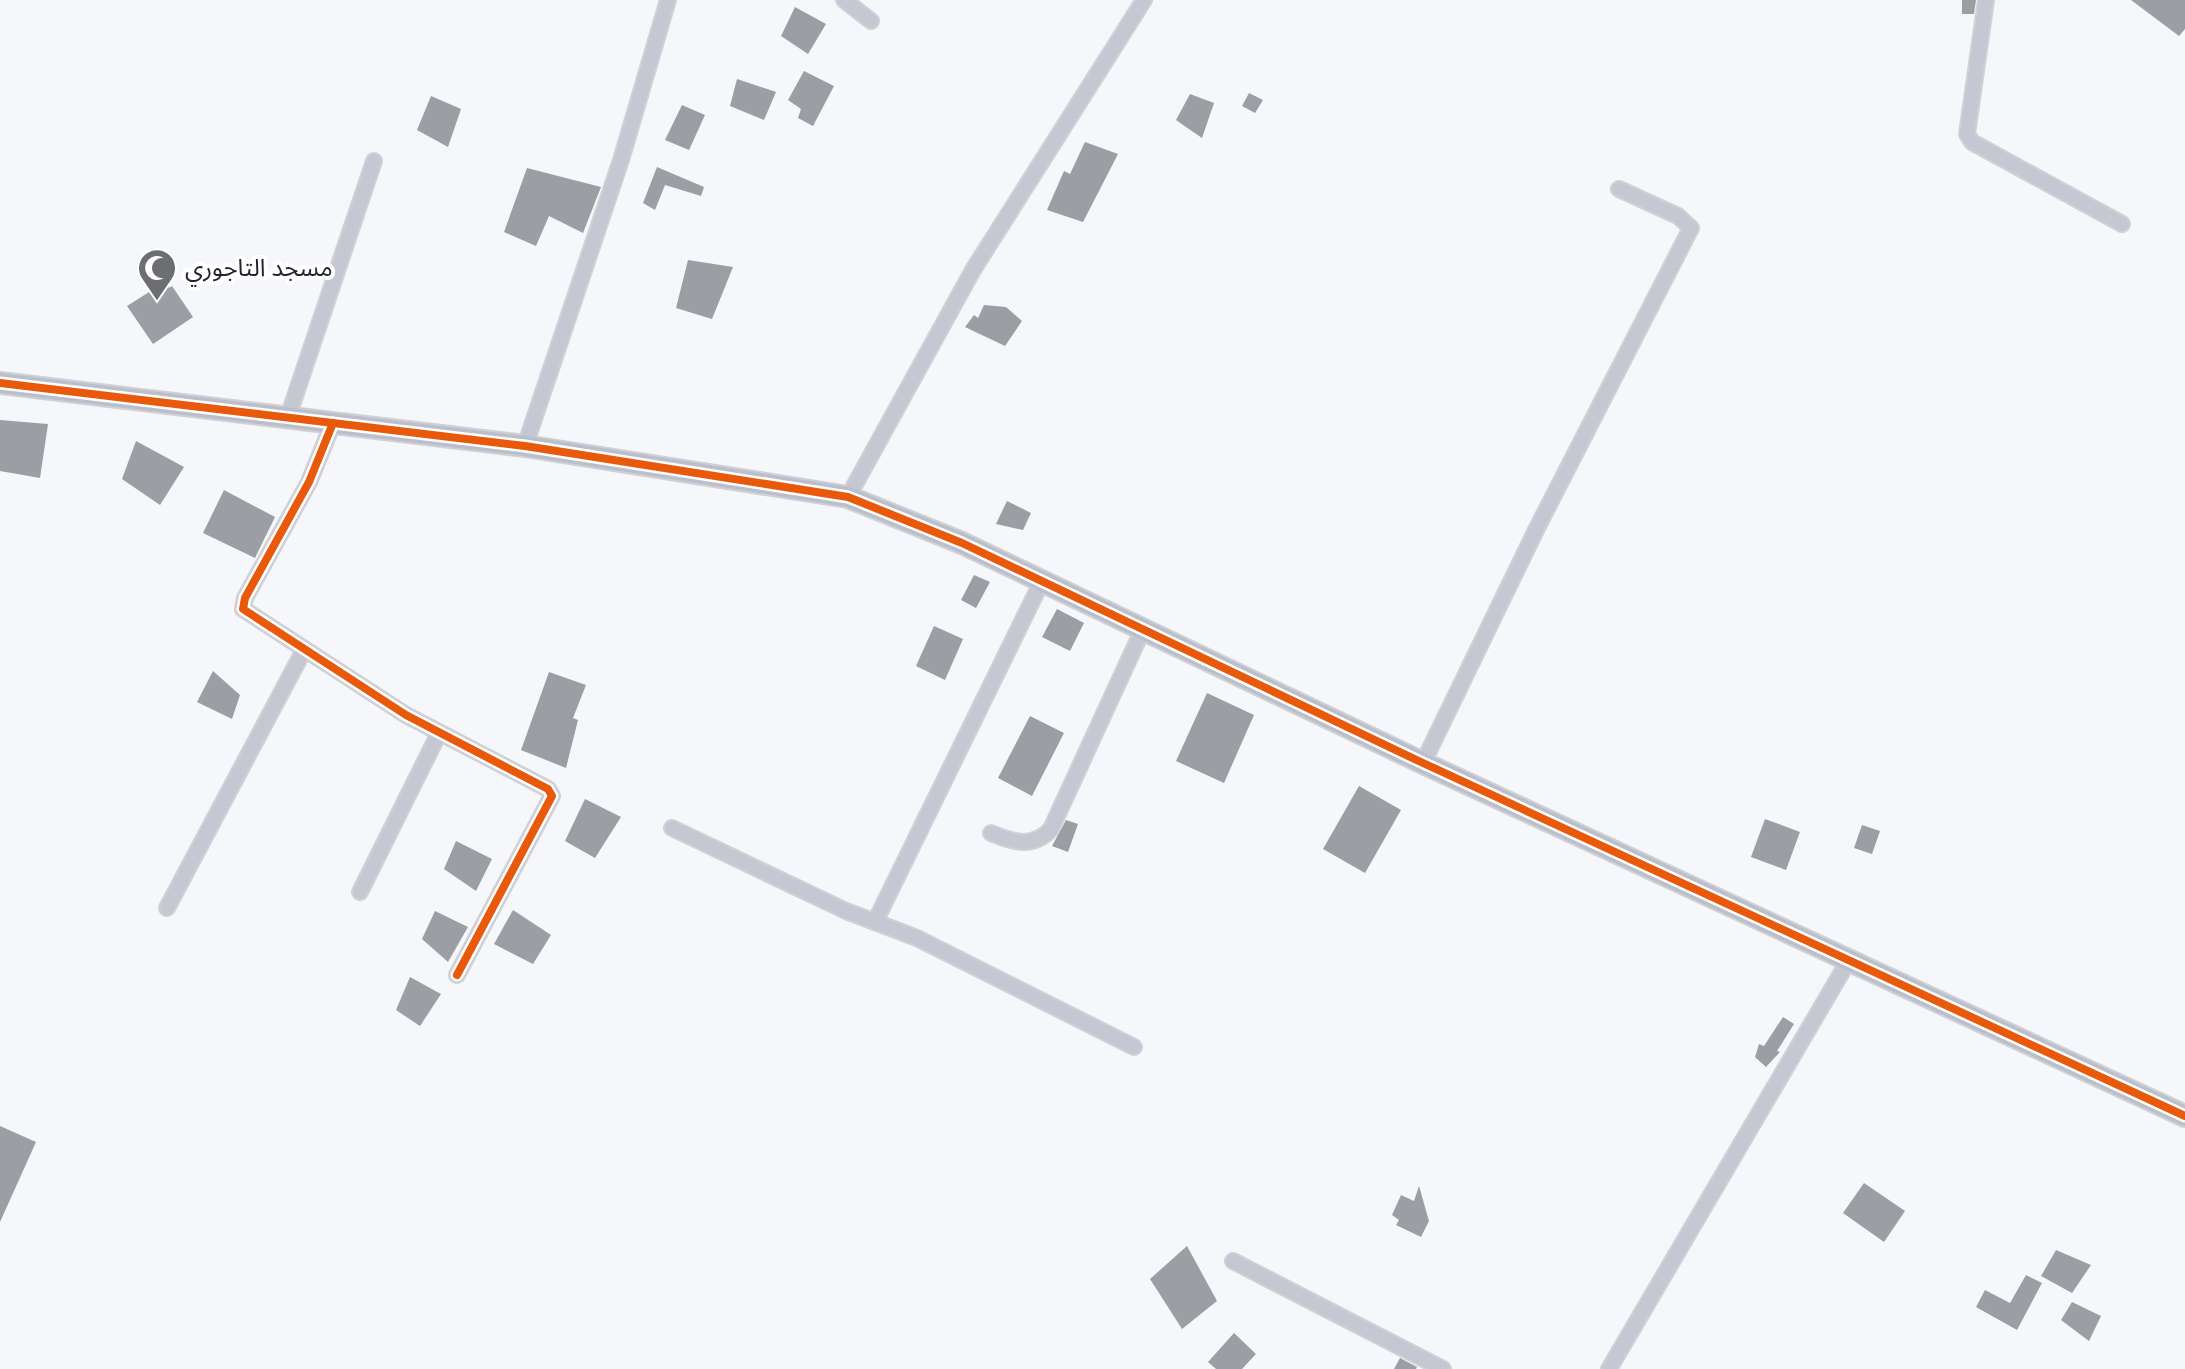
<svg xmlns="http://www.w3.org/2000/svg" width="2185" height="1369" font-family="'Space Grotesk','Noto Sans Arabic',sans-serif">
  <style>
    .building { fill: #9c9ea4 }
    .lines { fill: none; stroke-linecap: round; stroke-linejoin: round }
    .street-casing { stroke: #d0d1d5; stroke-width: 18 }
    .secondary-casing { stroke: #d0d1d5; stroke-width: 24 }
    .street { stroke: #c5c8d2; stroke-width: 14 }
    .secondary { stroke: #bbbfcb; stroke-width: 20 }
    .cycleway-casing { stroke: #fff; stroke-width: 13 }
    .cycleway { stroke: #e8590c; stroke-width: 8 }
    .labels { text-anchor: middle; stroke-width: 8; stroke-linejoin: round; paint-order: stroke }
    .poi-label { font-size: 24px; fill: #22242a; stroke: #fff; text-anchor: start }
  </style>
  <rect width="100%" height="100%" fill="#f5f7fb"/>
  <g class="building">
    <path d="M1962,0h14l-2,14h-12z"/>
    <path d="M2131,0h54v29l-6,7z"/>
    <path d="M795,7l31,17 -18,30 -27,-18z"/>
    <path d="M804,71l30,15 -21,40 -15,-8 3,-9 -13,-9z"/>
    <path d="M737,79l39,13 -12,28 -34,-14z"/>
    <path d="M1249,93l14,7 -8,13 -13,-7z"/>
    <path d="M1190,94l24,9 -12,35 -26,-18z"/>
    <path d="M431,96l30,13 -13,38 -31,-17z"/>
    <path d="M682,105l23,10 -16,35 -24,-10z"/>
    <path d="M1085,142l33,12 -35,68 -36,-12 17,-39 6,3z"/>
    <path d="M657,167l47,20 -3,9 -36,-11 -10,25 -12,-7z"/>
    <path d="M527,168l74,19 -18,46 -34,-17 -13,30 -32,-14z"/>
    <path d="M688,260l45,7 -21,52 -36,-11z"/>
    <path d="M165,282l4,6 3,-2 21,31 -40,27 -26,-38z"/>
    <path d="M984,305l22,2 16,14 -17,25 -40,-19 9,-12 4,3z"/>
    <path d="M0,420l48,4 -8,54 -40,-7z"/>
    <path d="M136,441l48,26 -24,38 -38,-26z"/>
    <path d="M224,490l51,27 -20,41 -52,-25z"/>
    <path d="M1007,501l24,12 -8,17 -27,-6z"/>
    <path d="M974,575l16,7 -14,26 -15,-8z"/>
    <path d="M1057,609l27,14 -14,28 -28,-14z"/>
    <path d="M934,626l29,13 -18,41 -29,-14z"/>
    <path d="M213,671l27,24 -8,24 -35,-17z"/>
    <path d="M549,672l37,13 -13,33 5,2 -12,48 -45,-18z"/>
    <path d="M1207,693l47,22 -30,68 -48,-22z"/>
    <path d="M1030,716l34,17 -32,63 -34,-18z"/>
    <path d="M1359,786l42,24 -36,63 -42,-24z"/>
    <path d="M585,799l36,18 -26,41 -30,-17z"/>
    <path d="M1765,819l35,13 -14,38 -35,-13z"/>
    <path d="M1066,820l12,4 -10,28 -16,-6z"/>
    <path d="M1862,825l18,6 -8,23 -18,-6z"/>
    <path d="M456,841l36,18 -16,32 -32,-22z"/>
    <path d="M513,910l38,25 -18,29 -39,-20z"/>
    <path d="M435,911l33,16 -20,35 -26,-23z"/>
    <path d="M410,977l31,17 -21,32 -24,-16z"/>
    <path d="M1783,1017l11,7 -17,27 3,1 -14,15 -11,-10 4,-13 5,2z"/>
    <path d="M0,1126l36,16 -36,80z"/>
    <path d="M1864,1183l41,28 -21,31 -41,-29z"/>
    <path d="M1419,1186l10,35 -8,16 -25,-12 3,-5 -7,-5 9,-20 13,6z"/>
    <path d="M1187,1246l30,55 -35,28 -32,-50z"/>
    <path d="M2056,1250l35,15 -19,28 -31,-17z"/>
    <path d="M2026,1275l16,8 -25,47 -41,-23 9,-17 25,13z"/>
    <path d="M2072,1302l29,14 -12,25 -28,-21z"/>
    <path d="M1234,1333l22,21 -14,15h-26l-8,-7z"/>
    <path d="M1400,1358l17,9 -1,2h-22z"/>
  </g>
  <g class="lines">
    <defs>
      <g id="street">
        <path d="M844,0l27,21"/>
        <path d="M1986,0l-19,134 5,8 150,82"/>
        <path d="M288,417l86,-256"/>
        <path d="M333,423l-24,59 -64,116 -2,11 163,106 142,74 4,7 -95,179"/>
        <path d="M525,446l96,-286 47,-160"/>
        <path d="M848,497l125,-227 171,-270"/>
        <path d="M1423,763l114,-235 154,-300 -13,-12 -59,-27"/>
        <path d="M672,828l174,83 29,11 167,-341"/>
        <path d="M991,833c21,9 42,16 60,-4l92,-200"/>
        <path d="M360,892l79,-159"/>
        <path d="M167,908l137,-258"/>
        <path d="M875,922l42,16 217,109"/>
        <path d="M1233,1261l210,108"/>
        <path d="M1609,1369l240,-409"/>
      </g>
      <path id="secondary" d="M0,383l525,63 323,51 114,46 461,220 762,353"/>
    </defs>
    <use href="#street" class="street-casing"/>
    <use href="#secondary" class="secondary-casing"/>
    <use href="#street" class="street"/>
    <use href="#secondary" class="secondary"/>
    <defs>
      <g id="cycleway">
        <path d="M0,383l525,63 323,51 114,46 461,220 762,353"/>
        <path d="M333,423l-24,59 -64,116 -2,11 163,106 142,74 4,7 -95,179"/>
      </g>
    </defs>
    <use href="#cycleway" class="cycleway-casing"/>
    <use href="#cycleway" class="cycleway"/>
  </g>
  <defs>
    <symbol id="mosque-pin" viewBox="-11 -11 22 30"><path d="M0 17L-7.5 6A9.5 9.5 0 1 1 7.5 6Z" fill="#6c6e73" stroke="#fff"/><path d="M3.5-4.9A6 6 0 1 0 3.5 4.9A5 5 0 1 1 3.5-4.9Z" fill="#fff"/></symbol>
  </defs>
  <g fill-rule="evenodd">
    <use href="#mosque-pin" x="135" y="246" width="44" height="60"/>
  </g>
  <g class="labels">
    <g class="poi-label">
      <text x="185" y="276">مسجد التاجوري</text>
    </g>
  </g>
</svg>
